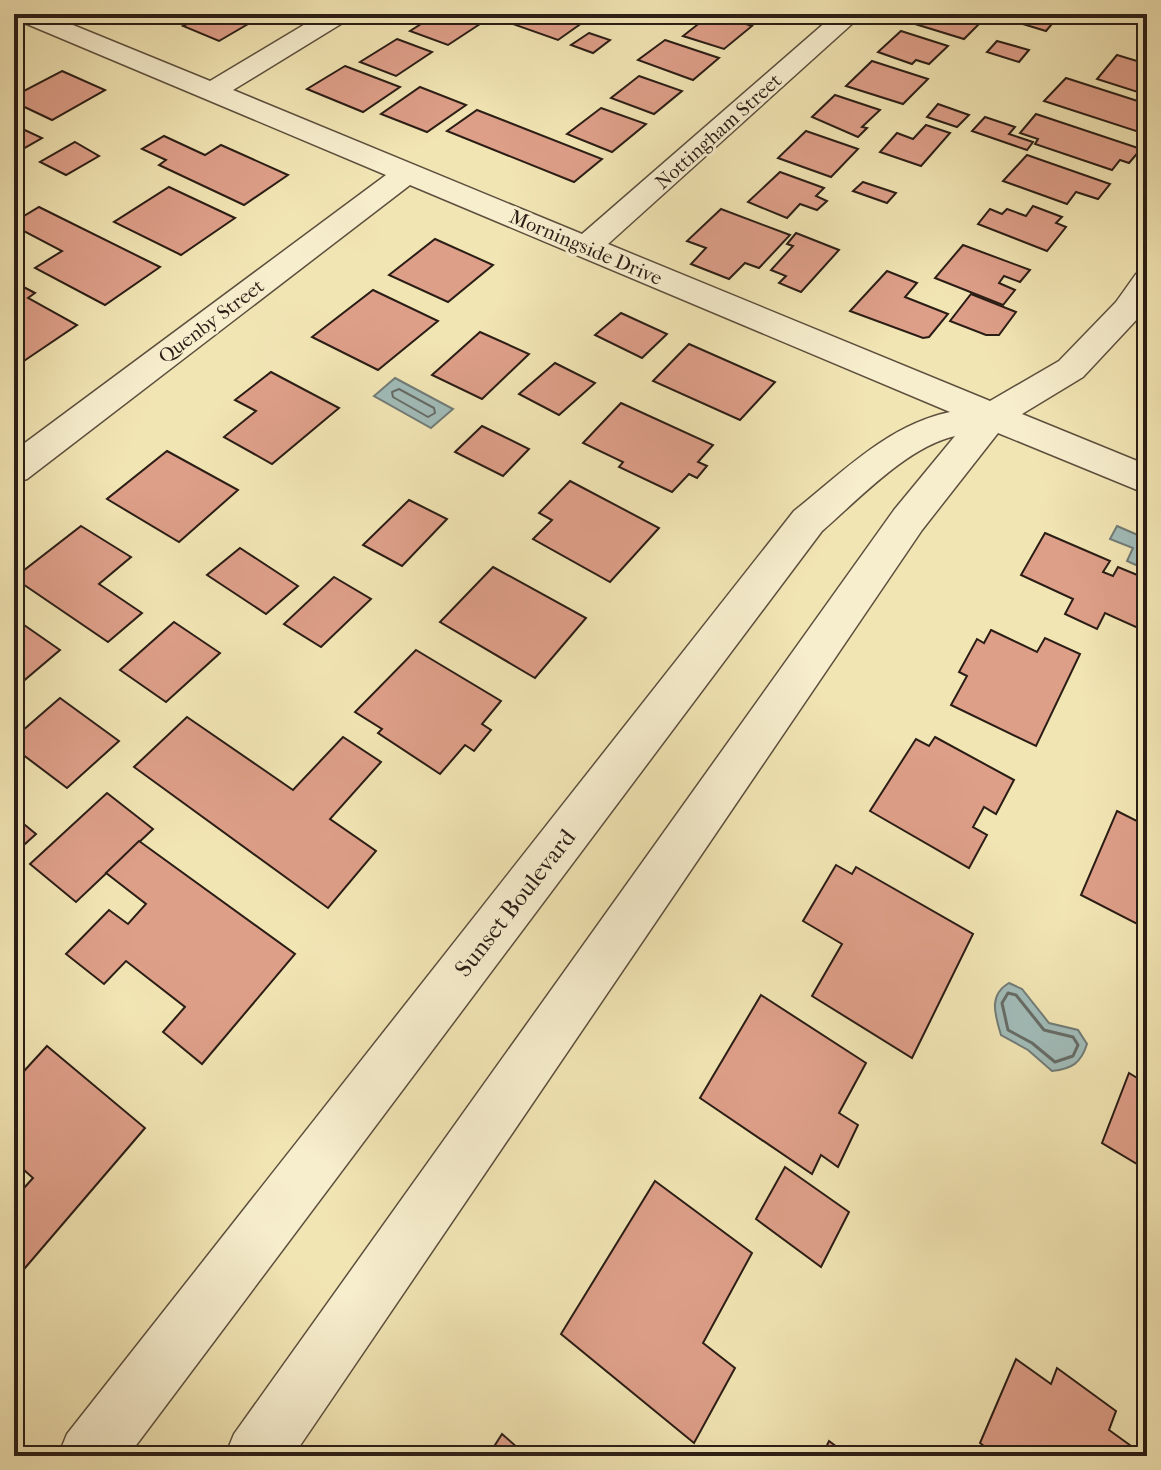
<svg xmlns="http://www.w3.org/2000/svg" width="1161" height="1470" font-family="'IM FELL French Canon',serif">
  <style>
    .water { fill: #a1bcb9; stroke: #717c77; stroke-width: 2 }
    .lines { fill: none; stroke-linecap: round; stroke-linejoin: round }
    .shore-far1 { stroke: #666c67; stroke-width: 2 }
    .shore { stroke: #666c67; stroke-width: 3 }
    .building { fill: #de9f89; stroke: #2a1d15; stroke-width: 2 }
    .minor-casing { stroke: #5c4f3d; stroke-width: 3 }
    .minor { fill: #f7eece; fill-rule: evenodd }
    .labels { text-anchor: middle; stroke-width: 6; stroke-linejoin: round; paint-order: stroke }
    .far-street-label { font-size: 20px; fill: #2a1d15; stroke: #f7eece }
    .street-label { font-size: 24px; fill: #2a1d15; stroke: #f7eece }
  </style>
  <rect width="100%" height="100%" fill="#f2e5b4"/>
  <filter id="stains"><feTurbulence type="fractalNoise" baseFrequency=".0025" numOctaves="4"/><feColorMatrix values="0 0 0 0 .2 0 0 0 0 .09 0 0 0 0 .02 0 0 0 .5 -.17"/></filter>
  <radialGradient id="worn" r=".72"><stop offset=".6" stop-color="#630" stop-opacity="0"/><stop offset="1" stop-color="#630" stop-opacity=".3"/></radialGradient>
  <g class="water">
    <path d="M395,378l58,31 -22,19 -57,-32z"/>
    <path d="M1117,526l30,13v31l-20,-9 6,-13 -23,-9z"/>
    <path d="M1009,983l13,6 27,34 29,7 9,14c-6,19 -15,25 -35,27l-24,-21 -27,-15c-6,-20 -13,-40 8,-52z"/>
  </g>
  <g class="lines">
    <path class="shore-far1" d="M399,389l35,19 1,5 -7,4 -35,-20 -1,-5z"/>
    <path class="shore" d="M1008,993l8,2 28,35 29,7 5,8 -5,11 -18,6 -23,-19 -24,-13 -6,-27z"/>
  </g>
  <g class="building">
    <path d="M206,14h46l8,3 -41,24 -36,-15z"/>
    <path d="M437,14h32l17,6 -38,25 -38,-14z"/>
    <path d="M485,14h93l11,4 -31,22z"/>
    <path d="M711,14h5l36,12 -28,23 -41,-13z"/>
    <path d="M925,14h47l13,4 -21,21 -49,-15z"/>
    <path d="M1023,14h20l14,4 -11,13 -30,-9z"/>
    <path d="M901,31l47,15 -19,18 -13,-4 -4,4 -34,-12z"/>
    <path d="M589,33l21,7 -17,13 -22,-8z"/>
    <path d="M397,39l35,13 -36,24 -36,-14z"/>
    <path d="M665,40l54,18 -26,22 -55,-20z"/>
    <path d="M997,41l32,9 -10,12 -32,-10z"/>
    <path d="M1117,55l30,9v31l-50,-16z"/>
    <path d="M872,61l56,18 -25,25 -57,-18z"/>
    <path d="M345,66l55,21 -37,25 -56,-23z"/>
    <path d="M62,71l43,19 -53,30 -38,-18v-6z"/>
    <path d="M639,76l43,15 -28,23 -43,-16z"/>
    <path d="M1066,78l81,26v22l-8,6 -95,-31z"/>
    <path d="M420,87l46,18 -39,27 -46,-18z"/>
    <path d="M835,95l45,15 -18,17 5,1 -9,9 -46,-20z"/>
    <path d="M938,104l31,11 -12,12 -30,-10z"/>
    <path d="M601,108l45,16 -34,28 -45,-18z"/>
    <path d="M477,110l125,49 -28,23 -127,-51z"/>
    <path d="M1036,114l105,35 -12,14 -9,-3 -8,10 -77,-26 3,-5 -18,-6z"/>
    <path d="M985,117l30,10 -6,7 24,8 -6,8 -55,-19z"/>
    <path d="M14,125l28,13 -28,16z"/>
    <path d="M926,125l24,8 -29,33 -41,-14 17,-19 16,6z"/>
    <path d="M806,131l52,18 -27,28 -53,-19z"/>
    <path d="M164,136l41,19 16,-10 67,30 -44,30 -85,-40 7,-5 -24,-11z"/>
    <path d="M75,142l24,14 -33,19 -26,-13z"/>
    <path d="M1027,155l83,29 -12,15 -22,-7 -9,12 -64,-23z"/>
    <path d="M780,172l44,16 -8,8 11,5 -10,9 -17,-6 -13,14 -39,-16z"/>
    <path d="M863,182l33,11 -9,10 -34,-12z"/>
    <path d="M169,187l66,31 -54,37 -67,-33z"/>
    <path d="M1033,206l29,11 -6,6 10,4 -19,24 -69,-27 12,-15 12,5 5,-5 19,7z"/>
    <path d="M39,207l121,60 -55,38 -70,-37 27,-17 -48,-25v-4z"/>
    <path d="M721,209l69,26 -31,33 -14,-5 -16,16 -38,-15 15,-16 -19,-7z"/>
    <path d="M796,233l43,17 -38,42 -22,-9 7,-7 -15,-6 22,-24 -6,-2z"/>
    <path d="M435,239l58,26 -45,37 -59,-27z"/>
    <path d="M963,245l67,25 -10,12 -16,-6 -5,7 16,7 -12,15 -68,-27z"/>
    <path d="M887,271l30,12 -12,14 43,17 -19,23 -6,1 -73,-27z"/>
    <path d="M14,282l21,11 -7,5 49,27 -62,42z"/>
    <path d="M373,290l65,31 -60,49 -66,-33z"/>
    <path d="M971,294l45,18 -17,23h-13l-36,-14z"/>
    <path d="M621,313l46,21 -25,24 -47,-23z"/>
    <path d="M480,332l49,22 -47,45 -50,-24z"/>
    <path d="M689,344l86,38 -35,38 -87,-39z"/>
    <path d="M555,363l40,20 -36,32 -40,-21z"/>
    <path d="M271,372l68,36 -67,56 -48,-27 32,-26 -21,-11z"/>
    <path d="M621,403l92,42 -15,17 9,4 -10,12 -8,-4 -17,18 -53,-25 4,-5 -40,-19z"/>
    <path d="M482,426l47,23 -26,27 -48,-24z"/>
    <path d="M167,451l71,39 -59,52 -72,-43z"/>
    <path d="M570,481l89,47 -49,54 -77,-43 19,-19 -13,-7z"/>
    <path d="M409,500l38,19 -45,47 -39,-21z"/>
    <path d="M81,526l50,31 -32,27 43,29 -34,29 -94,-64z"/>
    <path d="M1045,533l65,28 -7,11 10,4 5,-9 29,12v53l-42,-19 -8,16 -32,-15 8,-15 -52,-24z"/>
    <path d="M240,548l58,38 -32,28 -59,-39z"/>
    <path d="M493,567l93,51 -51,60 -95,-56z"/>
    <path d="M334,577l37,22 -50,48 -37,-23z"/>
    <path d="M14,618l46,32 -46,39z"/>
    <path d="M174,622l46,31 -54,49 -46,-32z"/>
    <path d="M991,630l46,22 8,-14 35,16 -44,92 -85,-41 16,-29 -8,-4 18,-33 7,4z"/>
    <path d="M416,650l85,51 -19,23 9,6 -17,21 -9,-6 -25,29 -62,-41 4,-4 -27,-17z"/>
    <path d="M60,698l59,43 -52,47 -53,-40v-10z"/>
    <path d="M187,717l106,73 50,-53 38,25 -51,57 46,32 -48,57 -194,-141z"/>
    <path d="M935,737l79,43 -18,34 -12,-7 -11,20 14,8 -18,33 -99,-57 46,-72 13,7z"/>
    <path d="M107,793l46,36 -77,73 -46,-38z"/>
    <path d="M1117,811l30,15 -2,102 -64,-33z"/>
    <path d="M14,816l22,18 -22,20z"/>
    <path d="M139,841l156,113 -93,110 -39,-32 22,-25 -59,-46 -22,23 -38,-30 43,-44 19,14 18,-20 -40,-31z"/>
    <path d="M836,865l16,9 4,-7 117,67 -61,124 -100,-62 30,-52 -39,-23z"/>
    <path d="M761,995l105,68 -27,50 19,12 -20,42 -17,-12 -9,19 -112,-76z"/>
    <path d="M47,1046l98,82 -120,140 -11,-10v-59l19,-21 -19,-17v-79z"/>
    <path d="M1129,1073l18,11v86l-45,-27z"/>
    <path d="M785,1167l64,45 -28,55 -65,-48z"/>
    <path d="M655,1181l97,72 -49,90 32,25 -41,75 -133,-109z"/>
    <path d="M1016,1359l35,25 6,-16 59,43 -7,19 36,26h-148l-17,-13z"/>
    <path d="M502,1434l25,22h-39z"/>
    <path d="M829,1441l20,15h-27z"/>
  </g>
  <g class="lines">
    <defs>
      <path id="minor" d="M14,14h32l164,67 112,-67h31l-4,5 -116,71 349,144 253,-220h28l-255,230 382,157 69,-40 57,-59 20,-28 11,-3v34l-7,11 -57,61 -61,37 125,51v29l-149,-61 -76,97 -629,926h-68l9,-22 660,-924 61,-74c-48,11 -96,63 -133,95l-694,925h-70l9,-22 727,-923c49,-39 94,-86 156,-99l-540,-227 -383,294 -13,4v-32l372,-276 -371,-156z"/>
    </defs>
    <use href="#minor" class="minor-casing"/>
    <use href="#minor" class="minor"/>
  </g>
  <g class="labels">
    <g class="far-street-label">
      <text transform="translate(718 131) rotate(-42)" y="7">Nottingham Street</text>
      <text transform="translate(586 247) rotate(23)" y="7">Morningside Drive</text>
      <text transform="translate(211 321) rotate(-37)" y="7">Quenby Street</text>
    </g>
    <g class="street-label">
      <text transform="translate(515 903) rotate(-52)" y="8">Sunset Boulevard</text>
    </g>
  </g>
  <rect width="1161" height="1470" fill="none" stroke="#f2e5b4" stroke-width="48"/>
  <rect x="16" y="16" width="1129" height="1438" fill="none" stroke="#2a1d15" stroke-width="4"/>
  <rect x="24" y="24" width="1113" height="1422" fill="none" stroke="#2a1d15" stroke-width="2"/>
  <rect width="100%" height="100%" filter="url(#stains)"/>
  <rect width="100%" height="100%" fill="url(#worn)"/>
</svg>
